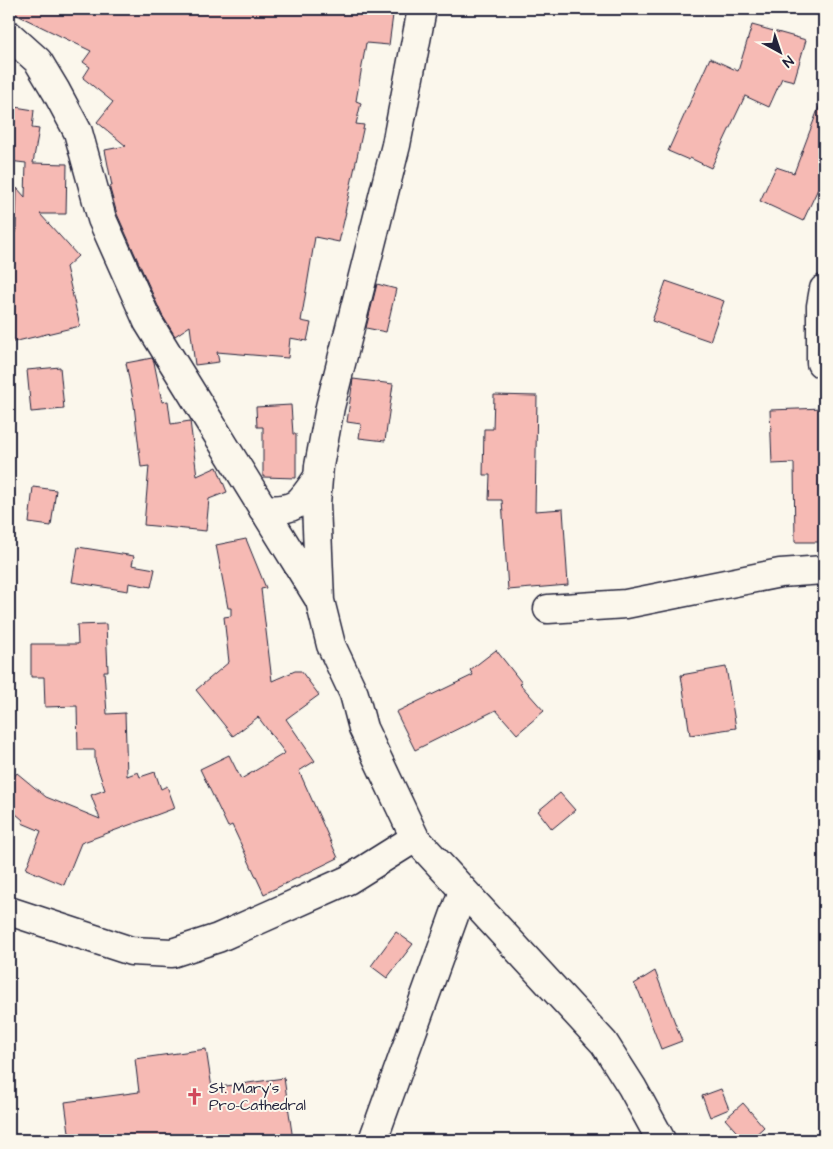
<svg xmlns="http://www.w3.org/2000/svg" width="833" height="1149" font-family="'Architects Daughter',sans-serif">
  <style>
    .building { fill: #f6bab4; stroke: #22223b }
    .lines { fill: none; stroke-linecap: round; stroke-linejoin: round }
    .minor-casing { stroke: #22223b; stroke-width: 31 }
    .minor { stroke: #fbf7ec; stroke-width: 28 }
    .labels { text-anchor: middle; stroke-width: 4; stroke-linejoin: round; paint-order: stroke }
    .poi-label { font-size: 15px; fill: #22223b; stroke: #fbf7ec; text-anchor: start }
  </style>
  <rect width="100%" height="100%" fill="#fbf7ec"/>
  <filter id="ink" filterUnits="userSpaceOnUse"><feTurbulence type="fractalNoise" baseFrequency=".02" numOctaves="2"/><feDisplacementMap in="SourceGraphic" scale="10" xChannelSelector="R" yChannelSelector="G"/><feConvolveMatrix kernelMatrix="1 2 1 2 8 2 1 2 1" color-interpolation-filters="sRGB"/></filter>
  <g filter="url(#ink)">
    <g class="building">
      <path d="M9,9h375l-1,5 10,1 -4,30 -23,-2 -10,58 5,2 -5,21 8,1 -19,87h1l-7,30 -24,-5 -14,84 10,2 -4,18 -17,-3 -2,20 -71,-6 2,10 -24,3 -5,-39 -15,10 -13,-21 -45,-101 -7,-25v-3h2l-7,-36 21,-4 -29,-24 16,-20 -30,-24 7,-11 -7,-5 8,-11 -82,-40z"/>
      <path d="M752,25l54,15 -12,41 -12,-3 -13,29 -24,-11 -34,72 -21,-10 -1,2 -21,-9 42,-93 28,13z"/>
      <path d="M822,99h2v77l-21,45 -43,-20 16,-34 18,6z"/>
      <path d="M9,106l25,4 -2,18 7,1 -6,34 34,1 -1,50h-26l38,42 -12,11 14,59 -71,17v-112l7,1 1,-44 8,9 1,-34 -17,-2z"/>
      <path d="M666,281l58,20 -14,40 -58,-20z"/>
      <path d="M377,284l19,5 -10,43 -20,-4z"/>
      <path d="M152,358l2,4 8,40 6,-1 3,23 19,-3 7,55 20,-9 10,25 -18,7 -3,32 -62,-6 5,-59 -8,1 -7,-62 -8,-42z"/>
      <path d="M60,367l4,42 -33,3 -4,-42z"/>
      <path d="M353,379l40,5 -8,57 -26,-3 2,-14 -14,-2z"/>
      <path d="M494,395l43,1 -2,115 28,-2 5,76 -60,5 -6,-90h-13l1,-25h-7l1,-46h9z"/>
      <path d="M291,405l2,29h3v44l-33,-1v-50h-6l-1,-20z"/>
      <path d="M824,408v134h-29l-1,-79 -22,1 -2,-54z"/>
      <path d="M33,487l23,3 -5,36 -22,-3z"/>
      <path d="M246,539l20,49 -5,1 11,92 23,-10h6l18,24 -33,24 29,42 -16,10 39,87 -74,36 -32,-69 -4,2 -28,-58 29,-14 12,24 44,-26 -27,-36 -25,19 -37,-46 33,-28 -5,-45 7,-1v-8h-3l-12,-63z"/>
      <path d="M78,547l56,9 -2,9 23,4 -4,18 -22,-4 -1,8 -56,-9z"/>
      <path d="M106,624l2,47h-4l3,43 18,-1 2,63 11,-4 2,5 15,-5 6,17 6,-3 8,22 -94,35 -17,42 -38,-16 15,-38 -19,-8 1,-3 -14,-12v-25l8,-10 29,24 54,22 -9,-24 14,-5 -10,-30v-10h-17l-1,-44 -32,1 -1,-30h-13v-33h47l-1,-19z"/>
      <path d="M496,650l26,33 -2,1 24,27 -27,23 -21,-24 -81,40 -19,-38 77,-37 -3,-5z"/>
      <path d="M726,667l10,61 -46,7 -9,-60z"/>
      <path d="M560,793l15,17 -23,19 -14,-18z"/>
      <path d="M396,932l17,12 -26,34 -16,-12z"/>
      <path d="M655,971l27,70 -21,8 -22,-57 -5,-8z"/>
      <path d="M206,1049l6,39 72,-10 9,62h-223l-5,-38 74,-10 -4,-33z"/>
      <path d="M721,1089l8,20 -19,8 -8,-21z"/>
      <path d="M743,1103l21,24 -14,13h-6l-19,-21z"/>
    </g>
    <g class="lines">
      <defs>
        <g id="minor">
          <path d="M422,9l-26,136 -66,262 -11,59 -3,38 4,97 11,44 23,49 9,34 52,110 189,205 28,44 29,53"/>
          <path d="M9,35l29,26 18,30 22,41 24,87 46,103 171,277"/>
          <path d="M821,363v-57l3,-17"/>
          <path d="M263,509c34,3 37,-6 55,-32"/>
          <path d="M548,609l78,-5 154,-31 44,-3"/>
          <path d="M9,911l122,40 41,2 46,-15 130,-58 67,-42"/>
          <path d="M373,1140l90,-249"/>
        </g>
      </defs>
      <use href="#minor" class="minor-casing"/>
      <use href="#minor" class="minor"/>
    </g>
  </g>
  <defs>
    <symbol id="church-bare" viewBox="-9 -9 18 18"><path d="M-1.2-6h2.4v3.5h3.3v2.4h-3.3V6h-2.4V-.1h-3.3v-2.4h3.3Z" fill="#d1495b" stroke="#fbf7ec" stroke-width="2.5" paint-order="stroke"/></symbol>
  </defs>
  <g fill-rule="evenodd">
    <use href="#church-bare" x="182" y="1084" width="25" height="25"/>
  </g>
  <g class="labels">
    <g class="poi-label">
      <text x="209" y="1093">St. Mary's<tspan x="209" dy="17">Pro-Cathedral</tspan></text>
    </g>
  </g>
  <rect width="833" height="1149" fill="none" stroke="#fbf7ec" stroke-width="30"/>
  <rect x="15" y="15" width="803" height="1119" fill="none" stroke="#22223b" stroke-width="2" filter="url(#ink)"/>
  <g transform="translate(780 52) rotate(140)" stroke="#fbf7ec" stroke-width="4" paint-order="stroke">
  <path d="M0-4L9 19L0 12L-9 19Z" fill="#22223b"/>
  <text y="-8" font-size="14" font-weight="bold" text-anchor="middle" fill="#22223b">N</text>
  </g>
</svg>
